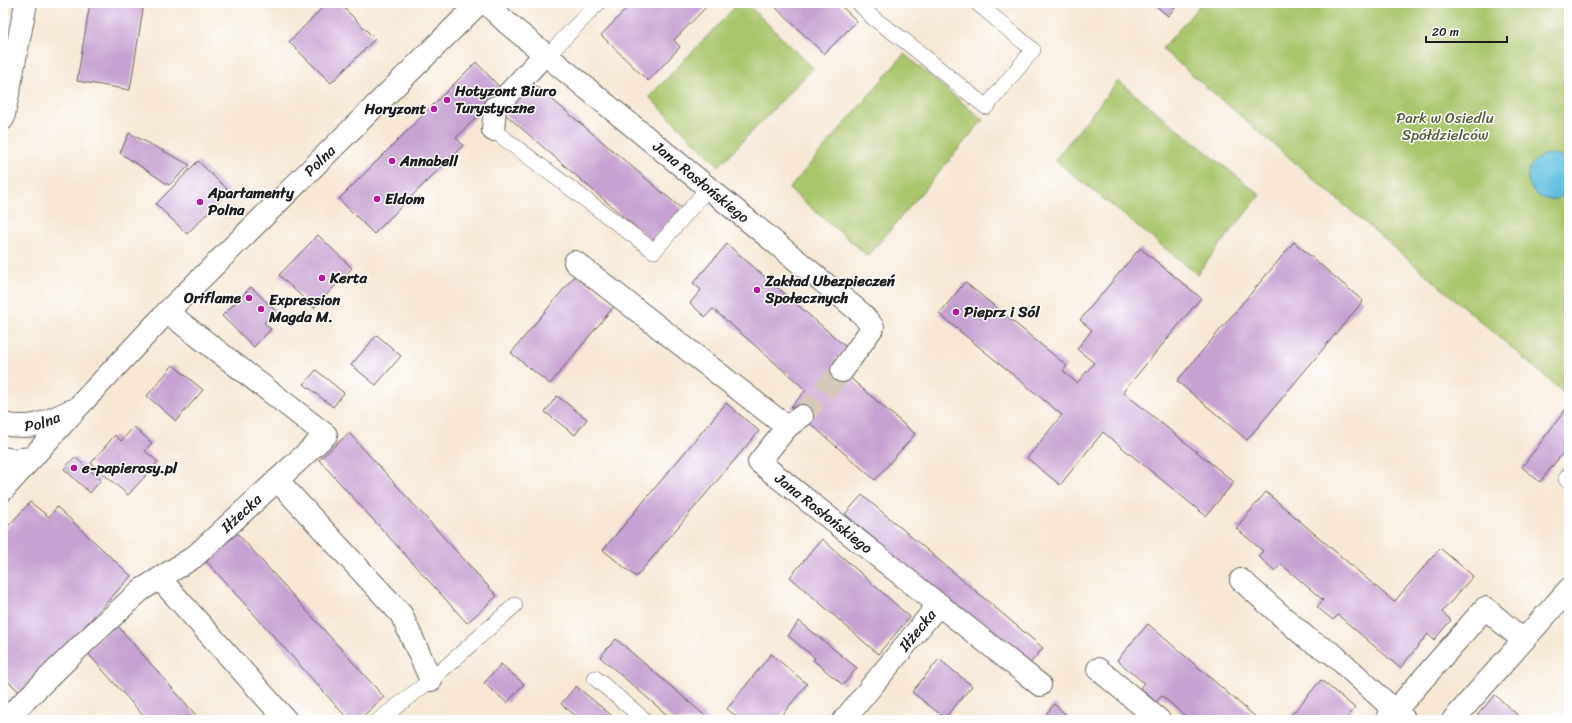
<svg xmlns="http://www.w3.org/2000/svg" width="1572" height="723" font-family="Sriracha,sans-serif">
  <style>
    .green { fill: #aac66d; stroke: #637144 }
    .water { fill: #61bedf; stroke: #3e6d7e }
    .building { fill: #c6a1d1 }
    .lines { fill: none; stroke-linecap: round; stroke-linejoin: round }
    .minor-tunnel { stroke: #d5c9b9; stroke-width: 22; stroke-dasharray: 22 11; stroke-linecap: butt }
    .service-casing { stroke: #68635d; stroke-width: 16 }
    .minor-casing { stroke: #68635d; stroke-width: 24 }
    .tertiary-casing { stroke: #68635d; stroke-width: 24 }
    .service { stroke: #fff; stroke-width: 15 }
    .minor { stroke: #fff; stroke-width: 22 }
    .tertiary { stroke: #fff; stroke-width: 22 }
    .poi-dot { fill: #b5179e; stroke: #fff; stroke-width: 1.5 }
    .labels { text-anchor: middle; stroke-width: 3; stroke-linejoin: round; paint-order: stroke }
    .poi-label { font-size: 15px; font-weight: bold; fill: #1c1c1c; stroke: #fff; text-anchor: start }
    .park-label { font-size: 15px; fill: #55603c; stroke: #fff }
    .street-label { font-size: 15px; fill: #1c1c1c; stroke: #fff }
  </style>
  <rect width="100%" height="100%" fill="#fff"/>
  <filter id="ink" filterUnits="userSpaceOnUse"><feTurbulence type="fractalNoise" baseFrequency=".025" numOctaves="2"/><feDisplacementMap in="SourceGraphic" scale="8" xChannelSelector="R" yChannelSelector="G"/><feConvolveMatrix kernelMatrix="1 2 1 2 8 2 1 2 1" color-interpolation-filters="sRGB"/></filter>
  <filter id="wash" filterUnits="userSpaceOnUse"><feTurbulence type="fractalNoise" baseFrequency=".012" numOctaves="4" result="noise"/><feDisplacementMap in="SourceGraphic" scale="16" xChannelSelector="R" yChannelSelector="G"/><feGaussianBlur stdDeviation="0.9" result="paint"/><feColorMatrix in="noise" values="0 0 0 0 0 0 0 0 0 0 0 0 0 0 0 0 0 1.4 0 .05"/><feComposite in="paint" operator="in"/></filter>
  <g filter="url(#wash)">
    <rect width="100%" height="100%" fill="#f6e8d5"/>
    <g class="green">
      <path d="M739,3h7l67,65 -94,98 -70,-69z"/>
      <path d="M1202,3h367v394l-407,-348z"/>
      <path d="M904,54l79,66 -115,136 -79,-67z"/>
      <path d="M1118,81l142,114 -63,79 -142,-114z"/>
    </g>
    <path class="water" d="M1546,154c9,0 17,1 23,9v27c-26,30 -64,-19 -23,-36z"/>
    <g id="blocks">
      <g class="building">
        <path d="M90,3h54l-14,87 -53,-9z"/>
        <path d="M327,3h12l36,36 -44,44 -42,-41z"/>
        <path d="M632,3h78l-36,37 6,7 -32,34 -47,-46z"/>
        <path d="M771,3h67l19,18 -33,33z"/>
        <path d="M1153,3h26l-11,13z"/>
        <path d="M476,62l31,33 21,-16 154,130 -28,34 -163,-141 -35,36 7,7 -89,89 -35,-35z"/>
        <path d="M129,133l61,32 -21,20 -49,-32z"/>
        <path d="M198,161l31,30 -42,43 -31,-30z"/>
        <path d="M318,235l34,33 -38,40 -35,-33z"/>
        <path d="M1294,242l69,59 -116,139 -70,-59z"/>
        <path d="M727,244l119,103 -13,16 82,71 -40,46 -84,-73 15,-17 -93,-81 -8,8 -15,-14 11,-13 -8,-7z"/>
        <path d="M1140,248l61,50 -78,94 111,90 -28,34 -103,-84 -43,53 -33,-27 35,-43 -123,-101 26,-32 102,84 -4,5 14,12 17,-20 -17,-14 15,-19 -12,-10z"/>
        <path d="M576,274l39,31 -65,79 -39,-31z"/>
        <path d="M251,287l24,23 -11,13 7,6 -17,18 -32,-31z"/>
        <path d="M377,335l24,21 -25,29 -25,-20z"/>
        <path d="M173,365l30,25 -27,31 -29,-25z"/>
        <path d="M316,370l28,23 -11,14 -29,-23z"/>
        <path d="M557,396l30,23 -12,16 -30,-23z"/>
        <path d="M726,403l33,28 -123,146 -33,-27z"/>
        <path d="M1569,405v40l-29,37 -18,-15z"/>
        <path d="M134,427l18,16 -7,8 13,11 -30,33 -37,-32 24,-28 6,6z"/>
        <path d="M349,433l148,163 -30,27 -148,-163z"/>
        <path d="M75,457l26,23 -11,13 -26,-24z"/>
        <path d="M1266,492l128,110 46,-54 33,28 -31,36 9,8 -17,20 -6,-6 -28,34 -62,-53 -5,5 -16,-13 6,-7 -42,-36 -6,7 -17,-15 5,-5 -27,-23z"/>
        <path d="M862,495l181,153 -17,20 -181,-154z"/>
        <path d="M30,502l19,15 8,-10 74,69 -109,118 -19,-17v-145z"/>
        <path d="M237,533l147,164 -25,23h-10l-143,-159z"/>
        <path d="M822,539l88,78 -32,37 -88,-77z"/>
        <path d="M799,621l58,47 -14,17 -30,-25 2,-2 -27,-22z"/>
        <path d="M116,624l84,96h-53l-62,-70z"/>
        <path d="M1148,624l111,96h-69l-28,-24 -6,6 -16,-14 4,-5 -27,-23z"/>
        <path d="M616,639l94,81h-37l-73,-63z"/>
        <path d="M771,654l36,30 -29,36h-37l-14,-11z"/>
        <path d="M939,659l33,27 -27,32 -33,-26z"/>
        <path d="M501,664l23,20 -17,19 -23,-20z"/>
        <path d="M1321,680l34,28 -10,12h-58z"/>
        <path d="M576,686l41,34h-36l-20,-16z"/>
        <path d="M1495,695l28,25h-50z"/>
        <path d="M1054,704l18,16h-31z"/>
      </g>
    </g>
  </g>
  <g filter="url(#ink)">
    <use href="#blocks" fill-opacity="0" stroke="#68635d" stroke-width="1"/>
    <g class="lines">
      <path class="minor-tunnel" d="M802,416l40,-45"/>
      <defs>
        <g id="service">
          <path d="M859,3l14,15 32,23 81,66 47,-57 -56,-47"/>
          <path d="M547,56l51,-53"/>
          <path d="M493,130l161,121 54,-63"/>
          <path d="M1566,479l3,-4"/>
          <path d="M595,678l50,42"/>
          <path d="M379,720l52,-40 84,-75"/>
        </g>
        <g id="minor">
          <path id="s1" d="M486,3l21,20 354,290 12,14 -31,44"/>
          <path d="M507,95l38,-41"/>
          <path d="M493,130l2,-23"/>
          <path d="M575,262l212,165"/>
          <path id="s2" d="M802,416l-15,11 -28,35 281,223"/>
          <path d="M277,480l124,134 30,66"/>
          <path d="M160,579l126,141"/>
          <path d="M1241,580l68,60 24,14 72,66"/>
          <path d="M1098,669l61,51"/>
          <path id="s3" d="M5,720l84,-82 52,-48 53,-33 132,-122 -159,-123"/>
          <path id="s4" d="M844,720l95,-116"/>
          <path d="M1387,720l98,-112 38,32"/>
          <path d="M1453,720l116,-131"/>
        </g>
        <g id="tertiary">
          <path d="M3,119l23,-116"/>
          <path id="s5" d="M3,424c29,6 42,-1 67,-13"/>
          <path d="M3,458l10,2 19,-2"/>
          <path id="s6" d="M3,490l75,-83 89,-95 312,-309"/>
        </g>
      </defs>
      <use href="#service" class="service-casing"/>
      <use href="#minor" class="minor-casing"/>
      <use href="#tertiary" class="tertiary-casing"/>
      <use href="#service" class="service"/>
      <use href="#minor" class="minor"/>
      <use href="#tertiary" class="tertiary"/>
    </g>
  </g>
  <g class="poi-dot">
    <circle cx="447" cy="100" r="4"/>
    <circle cx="434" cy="109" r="4"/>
    <circle cx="392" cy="161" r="4"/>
    <circle cx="377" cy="199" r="4"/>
    <circle cx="200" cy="202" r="4"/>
    <circle cx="322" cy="278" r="4"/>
    <circle cx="757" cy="290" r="4"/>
    <circle cx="249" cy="298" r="4"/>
    <circle cx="261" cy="309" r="4"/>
    <circle cx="956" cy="312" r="4"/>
    <circle cx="74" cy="468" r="4"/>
  </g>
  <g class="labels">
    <g class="poi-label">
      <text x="455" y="96">Hotyzont Biuro<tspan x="455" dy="17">Turystyczne</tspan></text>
      <text x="426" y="114" text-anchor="end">Horyzont</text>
      <text x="400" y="166">Annabell</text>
      <text x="208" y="198">Apartamenty<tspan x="208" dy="17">Polna</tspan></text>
      <text x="385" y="204">Eldom</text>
      <text x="330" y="283">Kerta</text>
      <text x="765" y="286">Zakład Ubezpieczeń<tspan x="765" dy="17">Społecznych</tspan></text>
      <text x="241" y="303" text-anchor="end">Oriflame</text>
      <text x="269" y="305">Expression<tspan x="269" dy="17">Magda M.</tspan></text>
      <text x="964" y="317">Pieprz i Sól</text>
      <text x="82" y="473">e-papierosy.pl</text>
    </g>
    <g class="park-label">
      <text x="1445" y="123">Park w Osiedlu<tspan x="1445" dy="17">Spółdzielców</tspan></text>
    </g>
    <g class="street-label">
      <text dy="5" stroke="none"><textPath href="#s6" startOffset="457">Polna</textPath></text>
      <text dy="5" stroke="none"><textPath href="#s1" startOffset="280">Jana Rosłońskiego</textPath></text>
      <text dy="5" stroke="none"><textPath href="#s5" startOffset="40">Polna</textPath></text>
      <text dy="5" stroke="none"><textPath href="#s3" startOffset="315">Iłżecka</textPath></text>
      <text dy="5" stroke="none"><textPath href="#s2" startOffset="146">Jana Rosłońskiego</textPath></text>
      <text dy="5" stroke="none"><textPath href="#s4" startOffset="116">Iłżecka</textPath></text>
    </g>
  </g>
  <rect width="1572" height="723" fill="none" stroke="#fff" stroke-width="16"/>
  <path d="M1426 36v6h81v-6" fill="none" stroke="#1c1c1c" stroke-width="2"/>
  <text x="1432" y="36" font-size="12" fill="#1c1c1c" stroke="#ffffff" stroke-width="3" paint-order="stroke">20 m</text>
</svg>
